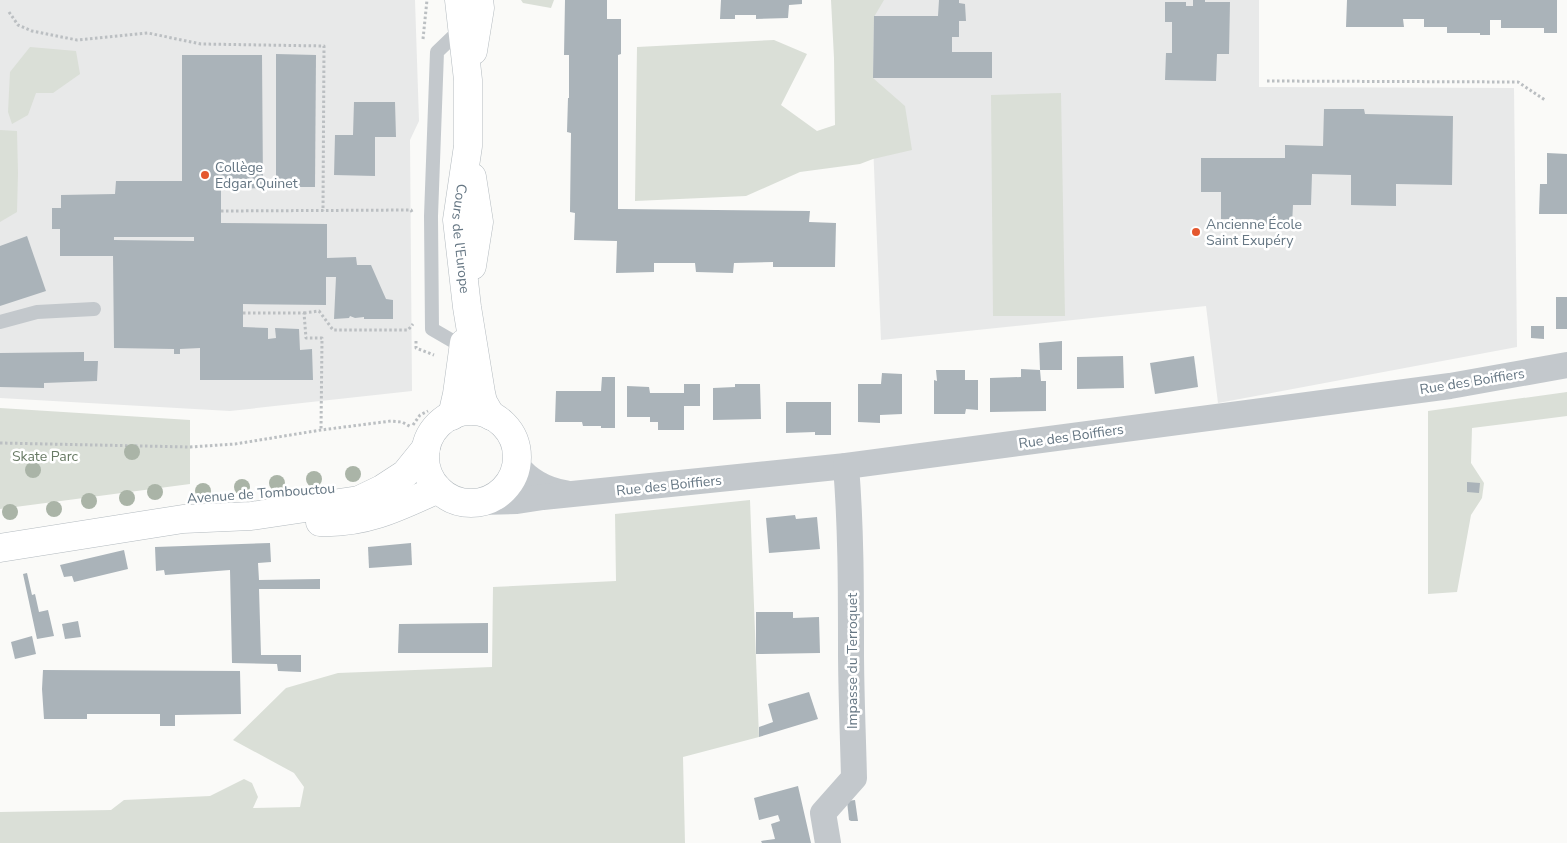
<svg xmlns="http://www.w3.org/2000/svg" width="1567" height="843" font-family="'Nunito Sans',sans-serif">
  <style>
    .built { fill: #e8e9e9 }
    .green { fill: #dadfd7 }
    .building { fill: #aab3b9; fill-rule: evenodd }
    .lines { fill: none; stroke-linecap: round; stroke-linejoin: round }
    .secondary-casing { stroke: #b3babf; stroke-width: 29 }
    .path { stroke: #bbbfc2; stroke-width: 3; stroke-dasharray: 2.5 2.5; stroke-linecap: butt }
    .lane { stroke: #c3c8cc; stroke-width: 14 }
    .street { stroke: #c3c8cc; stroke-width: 26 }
    .secondary { stroke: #fff; stroke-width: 28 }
    .tree { fill: #aab4a7 }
    .poi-dot { fill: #e4572e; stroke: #fff; stroke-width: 2 }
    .labels { text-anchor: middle; stroke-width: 5; stroke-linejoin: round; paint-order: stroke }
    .poi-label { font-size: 14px; fill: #657683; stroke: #fff; text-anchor: start }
    .street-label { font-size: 14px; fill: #657683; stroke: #fff }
    .park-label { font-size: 14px; fill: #687a64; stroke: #fff }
  </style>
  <rect width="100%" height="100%" fill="#fafaf8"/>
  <g class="built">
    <path d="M0,0h415l4,121 -9,19 2,251 -182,20 -230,-13z"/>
    <path d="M851,0h408v87l255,1 3,259 -299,56 -12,-97 -325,34 -10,-246z"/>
  </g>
  <g class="green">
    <path d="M521,0h33l-3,8 -28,-5z"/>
    <path d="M831,0h53l-10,17 -1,61 32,28 7,44 -39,9 -13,5 -60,8 -54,24 -111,5 2,-154 137,-7 33,14 -26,51 36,26 18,-6 -1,-67z"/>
    <path d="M30,47l46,4 4,23 -27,19h-17l-8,22 -16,9 -4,-12 2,-40z"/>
    <path d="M1061,93l4,223h-72l-2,-221z"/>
    <path d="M0,130l17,1 1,42 -1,39 -17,10z"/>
    <path d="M1567,392v24l-95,12 -1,35 13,20 -2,15 -11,17 -14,77 -29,2v-183z"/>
    <path d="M0,408l190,12v64l-190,25z"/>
    <path d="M750,500l9,237 -76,20 2,86h-685v-31l111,-2 13,-10 86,-4 34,-17 8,4 6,14 -5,11 47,-1 4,-20 -10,-14 -61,-33 53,-52 52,-15 154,-6 1,-80 123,-6 -1,-67z"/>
  </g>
  <g class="building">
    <path d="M565,0h42v19h14v35l-3,1v154l192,2 -1,11 27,1 -1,44h-62v-5l-39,1 -1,10 -37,-1 -1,-9h-41v9l-38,1 1,-32 -43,-1 1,-27 -5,-1 1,-79 -4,-1 1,-34h1v-43h-5z"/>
    <path d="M721,0h81v4l-13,1 -1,13 -32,1v-4h-21v4h-15z"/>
    <path d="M939,0h20v3l6,1 1,17h-7v16h-7v15h40v26h-119l1,-62h64z"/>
    <path d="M1193,0h12v2h25l-1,52h-12l-1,27 -51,-1 1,-27h6v-31h-7v-20h21v4h7z"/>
    <path d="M1347,0h210v33h-13v-5h-43v-8h-11v15h-10v-2h-33v-6h-23v-8h-21l1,8h-58z"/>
    <path d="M276,54l40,1 -1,132h-39z"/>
    <path d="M182,55h80l1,133 -42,1v34l106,1v34l29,-1 1,8h14l15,34 7,1v19h-29v-2l-9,1 -5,-2 -1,2 -15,1 2,-42h-10v28l-83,-1v23l25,1v11l8,-1 -1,-10 24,1 1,21 12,-1 1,31h-113v-32l-20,1v5h-6v-5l-60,-1 -1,-92h-53v-27h-8v-21h9v-13l54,-1 1,-13h66zM114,237h80v4l-80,-1z"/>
    <path d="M354,102h41l1,35h-21v39l-41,-1 1,-40h18z"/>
    <path d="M1324,109h40l1,5 88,2 -1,69 -56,-1v22l-45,-1v-30l-39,-1 -1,31h-18l-1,20 -39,-1v-5h-32v-27h-20v-34h84v-13l38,1z"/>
    <path d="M1547,153l20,1v60h-28l1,-30h7z"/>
    <path d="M27,236l19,55 -46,15v-60z"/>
    <rect x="1556" y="297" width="11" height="32"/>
    <path d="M1531,326h13v13l-13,-1z"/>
    <path d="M1062,341v29h-22l-1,-27z"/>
    <path d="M84,352v9h14l-1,20 -53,2v5l-44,-1v-34z"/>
    <path d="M1123,356l1,32 -47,1v-32z"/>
    <path d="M1194,356l4,31 -43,7 -5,-31z"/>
    <path d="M1021,369l19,1 1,11h5v30l-56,1v-34l31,-1z"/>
    <path d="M936,370h29v10h13v30l-12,-1 -1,5h-31v-34l3,1z"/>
    <path d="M882,373l20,1v40l-22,1v8l-22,-1v-38h23z"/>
    <path d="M602,377h13v51h-14v-2h-18l-1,-4h-27l1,-31h45z"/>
    <path d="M684,384h16v22h-16v24h-26v-8h-8v-5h-23v-31l22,1 1,6h34z"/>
    <path d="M735,384h25l1,35 -48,1v-32l22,-1z"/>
    <path d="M786,402h45v33h-16v-3l-29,1z"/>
    <path d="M1467,482l13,1 -1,10 -12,-1z"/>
    <path d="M795,515l1,4 21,-2 3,32 -51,4 -3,-35z"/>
    <path d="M270,543l1,19 -13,1 1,17 61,-1v10h-61l2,66h40v17l-23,-1 -1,-7 -45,-1 -2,-93 -65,5 -1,-5 -8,1 -1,-24z"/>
    <path d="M411,543l1,22 -43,3 -1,-21z"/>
    <path d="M124,550l4,19 -54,13 -2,-6 -8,1 -4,-12z"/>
    <path d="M27,573l5,22 3,-1 4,18 9,-2 6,26 -17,3 -14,-65z"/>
    <path d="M756,612h37v6l26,-1 1,36 -64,1z"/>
    <path d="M78,621l3,16 -16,2 -3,-15z"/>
    <path d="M488,623v30h-90l1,-29z"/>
    <path d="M32,636l4,18 -21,5 -4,-17z"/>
    <path d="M43,670l197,1 1,43 -66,1v11h-15v-12h-73v5h-43l-2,-30z"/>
    <path d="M809,692l9,27 -59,18v-10l14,-5 -5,-18z"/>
    <path d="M798,786l13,57h-49l-1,-2 14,-2 -4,-15 9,-3 -2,-6 -19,5 -5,-22z"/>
    <path d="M855,800l3,21h-7l-2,-1 -2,-19z"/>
  </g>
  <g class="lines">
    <defs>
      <g id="secondary">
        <path id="s1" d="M459,0l9,80v66l-11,74 10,87 14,86 2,9 8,14"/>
        <path d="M473,51l7,-43 -1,-8"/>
        <path d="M472,177l7,45 -7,44"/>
        <circle cx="471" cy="457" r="46"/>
        <path d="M452,416l5,-22 7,-51"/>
        <path d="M320,522c45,2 79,-15 118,-33"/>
        <path d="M0,548l183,-29 68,-3 108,-16 23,-11 23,-15 21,-26"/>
      </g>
    </defs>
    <use href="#secondary" class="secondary-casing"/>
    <g class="path">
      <path d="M9,12l9,13 14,6 45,9 71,-7 53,11 123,2 -1,165"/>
      <path d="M423,39l4,-39"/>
      <path d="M1267,81l251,1 27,18"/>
      <path d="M221,211l190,-1 1,2"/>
      <path d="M243,313h61l2,25h16l-1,92"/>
      <path d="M304,313l15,-2 14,19h75l5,-6"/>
      <path d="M416,341v7l18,7"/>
      <path d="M413,425l7,-10 8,-4"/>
      <path d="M0,443l190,4 45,-3 86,-14 70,-9 11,1 9,5"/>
    </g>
    <g class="lane">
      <path d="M461,29l-24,23 -6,164 1,113 31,18"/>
      <path d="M0,322l37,-10 57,-3"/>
    </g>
    <g class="street">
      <path d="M516,465c13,16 28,25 49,28"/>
      <path d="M480,502l37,-1 26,-4 303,-31 604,-80 117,-21"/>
      <path d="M828,843l-5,-30 31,-35c-1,-43 -3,-86 -3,-129 0,-61 0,-122 -5,-183"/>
    </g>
    <use href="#secondary" class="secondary"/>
  </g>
  <g class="tree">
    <circle cx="132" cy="452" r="8"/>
    <circle cx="33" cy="470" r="8"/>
    <circle cx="353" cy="474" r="8"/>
    <circle cx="314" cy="479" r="8"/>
    <circle cx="277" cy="483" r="8"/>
    <circle cx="242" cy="487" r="8"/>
    <circle cx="203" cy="491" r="8"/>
    <circle cx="155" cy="492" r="8"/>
    <circle cx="127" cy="498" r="8"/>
    <circle cx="89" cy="501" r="8"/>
    <circle cx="54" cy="509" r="8"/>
    <circle cx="10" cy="512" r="8"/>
  </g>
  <g class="poi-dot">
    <circle cx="205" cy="175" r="5"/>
    <circle cx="1196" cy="232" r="5"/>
  </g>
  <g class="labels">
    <g class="poi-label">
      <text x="215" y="172">Collège<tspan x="215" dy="16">Edgar Quinet</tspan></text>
      <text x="1206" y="229">Ancienne École<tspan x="1206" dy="16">Saint Exupéry</tspan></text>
    </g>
    <g class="street-label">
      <text dy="5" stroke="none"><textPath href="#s1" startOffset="240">Cours de l'Europe</textPath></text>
      <text transform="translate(1472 381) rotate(-9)" y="5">Rue des Boiffiers</text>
      <text transform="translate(1071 436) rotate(-8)" y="5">Rue des Boiffiers</text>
      <text transform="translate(669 485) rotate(-6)" y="5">Rue des Boiffiers</text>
      <text transform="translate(261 493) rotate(-4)" y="5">Avenue de Tombouctou</text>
      <text transform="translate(852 661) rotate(-90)" y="5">Impasse du Terroquet</text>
    </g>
    <g class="park-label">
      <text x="45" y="461">Skate Parc</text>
    </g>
  </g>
</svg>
